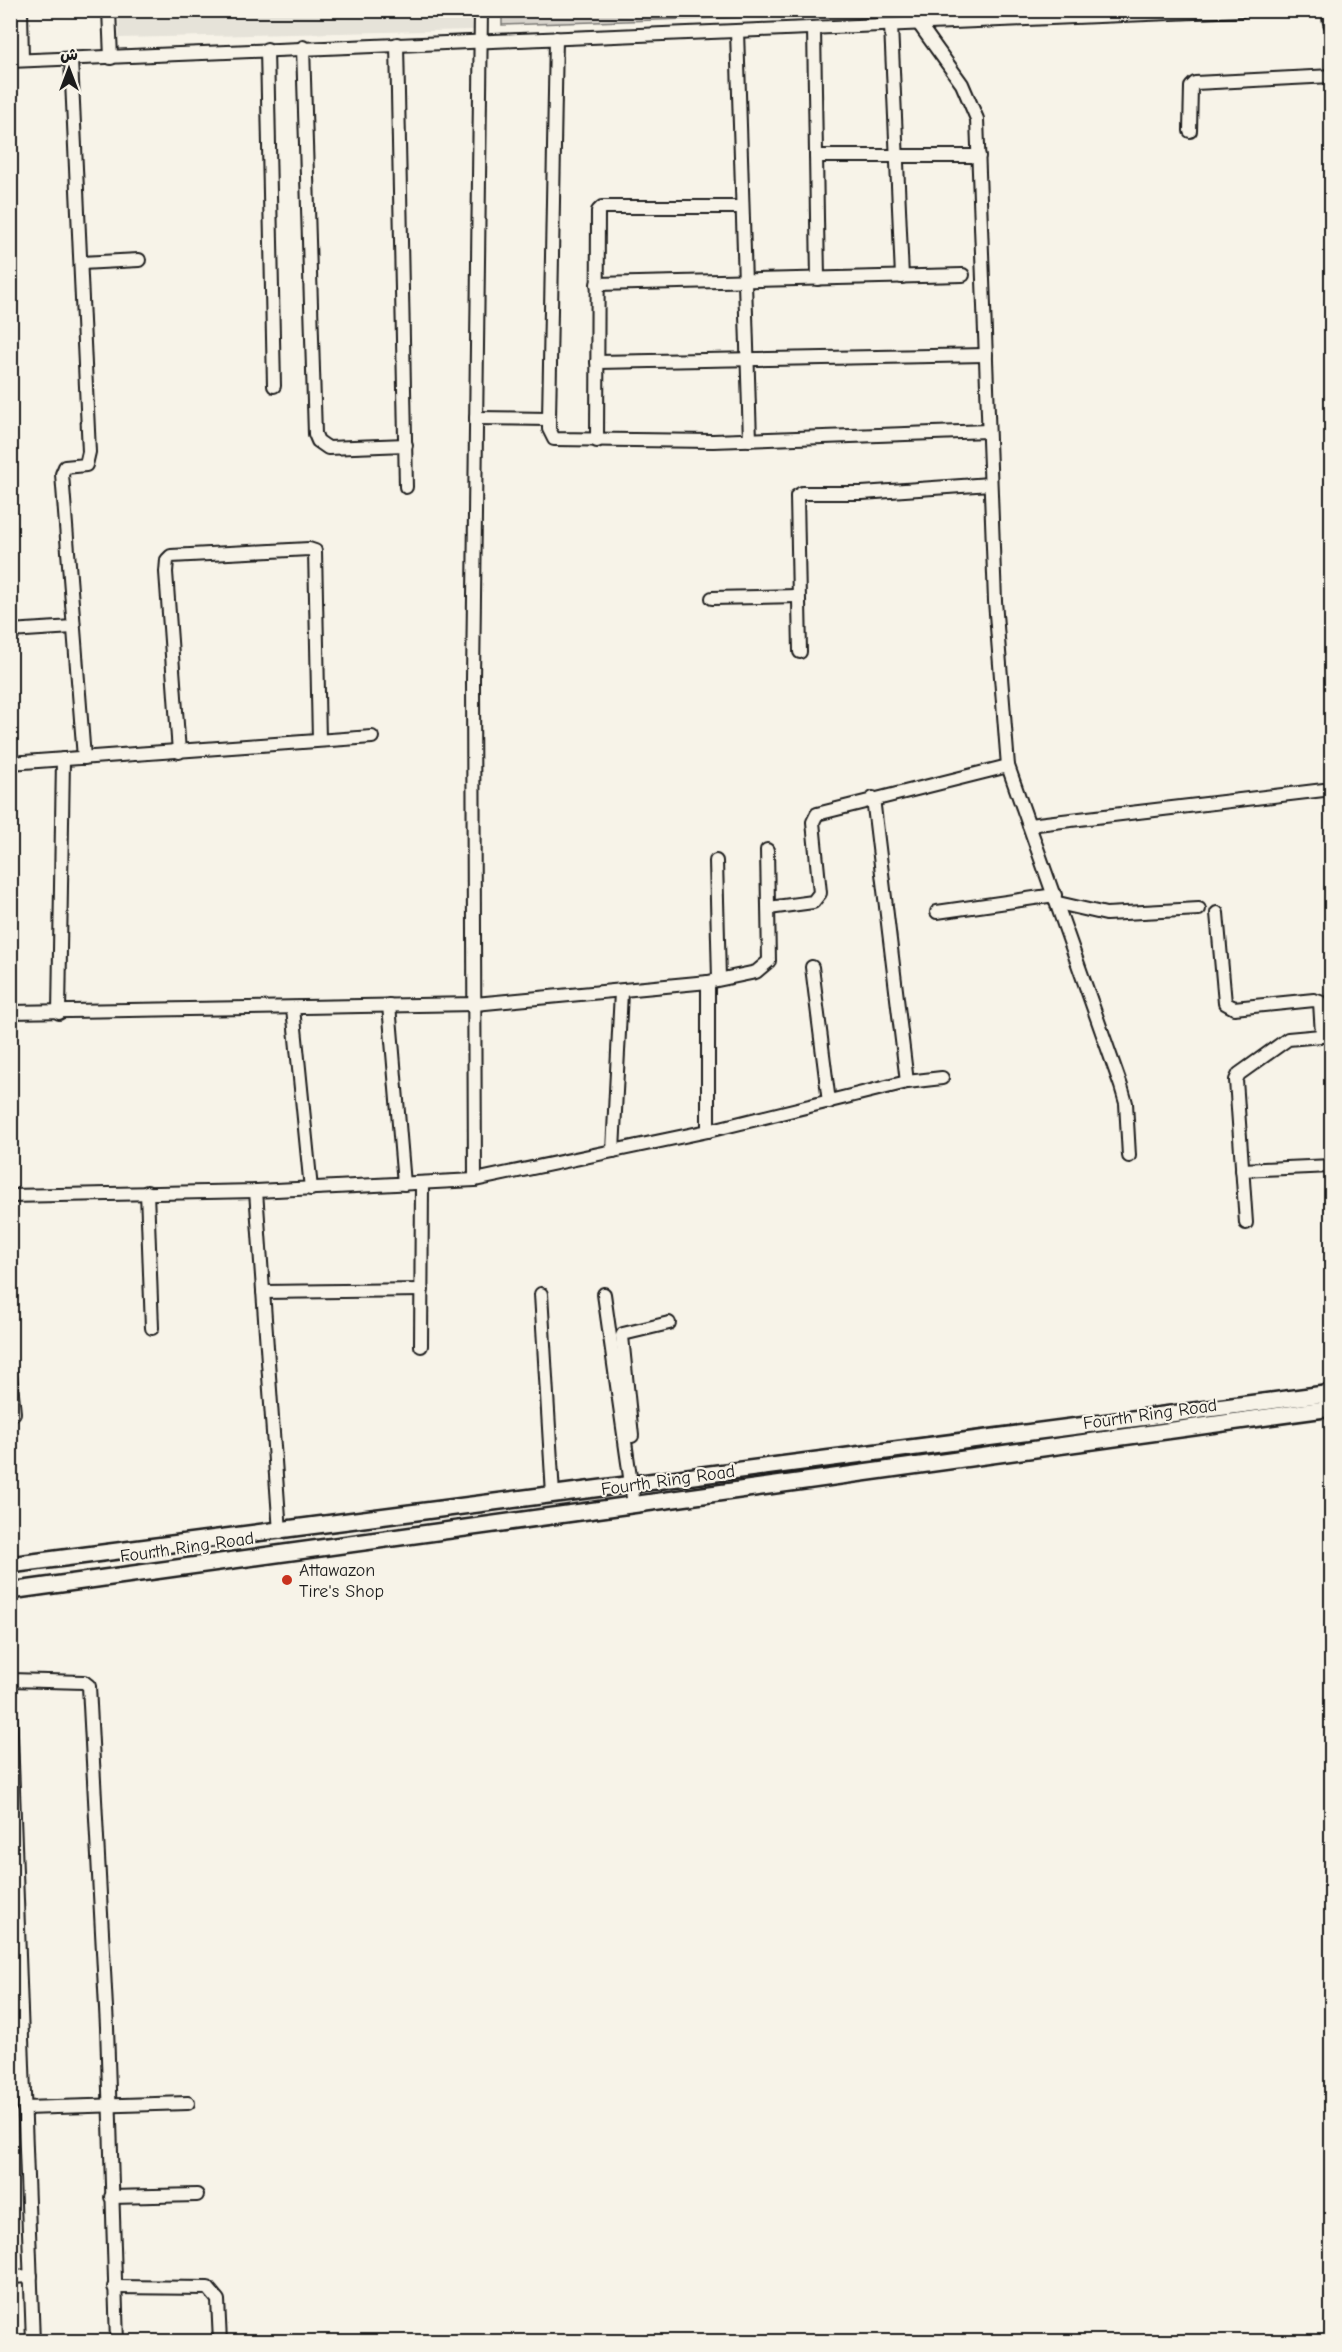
<svg xmlns="http://www.w3.org/2000/svg" width="1342" height="2352" font-family="'Comic Neue','Playpen Sans Arabic',sans-serif">
  <style>
    .built { fill: #e6e3d9 }
    .green { fill: #d7d3cb; stroke: #7a7874; stroke-width: 1.5 }
    .lines { fill: none; stroke-linecap: round; stroke-linejoin: round }
    .minor-casing { stroke: #1c1c1c; stroke-width: 16 }
    .major-casing { stroke: #1c1c1c; stroke-width: 20 }
    .minor { stroke: #f7f3e8; stroke-width: 12 }
    .major { stroke: #f7f3e8; stroke-width: 15 }
    .poi-dot { fill: #c8321e; stroke: #f7f3e8; stroke-width: 2 }
    .labels { text-anchor: middle; stroke-width: 4.5; stroke-linejoin: round; paint-order: stroke }
    .street-label { font-size: 18px; fill: #1c1c1c; stroke: #f7f3e8 }
    .poi-label { font-size: 18px; fill: #1c1c1c; stroke: #f7f3e8; text-anchor: start }
  </style>
  <rect width="100%" height="100%" fill="#f7f3e8"/>
  <filter id="ink" filterUnits="userSpaceOnUse"><feTurbulence type="fractalNoise" baseFrequency=".0167" numOctaves="2"/><feDisplacementMap in="SourceGraphic" scale="12" xChannelSelector="R" yChannelSelector="G"/><feConvolveMatrix kernelMatrix="1 2 1 2 8 2 1 2 1" color-interpolation-filters="sRGB"/></filter>
  <g filter="url(#ink)">
    <path class="built" d="M119,11h353l1,19 -354,8z"/>
    <path class="green" d="M502,11v-1l429,1 -429,14z"/>
    <g class="lines">
      <defs>
        <g id="minor">
          <path d="M21,10l1,50"/>
          <path d="M109,10l2,48"/>
          <path d="M919,24l43,60 15,35 18,482 13,165 113,320 5,17 3,53"/>
          <path d="M891,25l11,252"/>
          <path d="M814,28l4,251"/>
          <path d="M737,31l13,409"/>
          <path d="M556,38l-7,381v10l5,10 159,2 275,-10"/>
          <path d="M397,44l9,443"/>
          <path d="M303,47l12,387 3,7 10,7 78,-3"/>
          <path d="M267,49l7,337"/>
          <path d="M71,59l18,393 -3,13 -21,2 -3,7 22,284"/>
          <path d="M10,61l1233,-51"/>
          <path d="M1190,131l1,-44 4,-4 137,-7"/>
          <path d="M816,156h163"/>
          <path d="M81,263l58,-3"/>
          <path d="M597,284l366,-9"/>
          <path d="M597,362l389,-7"/>
          <path d="M476,418l73,1"/>
          <path d="M597,441l1,-230 4,-4h140"/>
          <path d="M712,598l86,-2"/>
          <path d="M10,631l63,-4"/>
          <path d="M800,652l-3,-156 5,-3h60l128,-9"/>
          <path d="M179,752l-13,-180 1,-12 4,-4 138,-7 6,2 4,189"/>
          <path d="M10,763l362,-26"/>
          <path d="M873,798l34,284"/>
          <path d="M1029,825l303,-36"/>
          <path d="M716,861l3,118"/>
          <path d="M1058,903l48,11 93,-5"/>
          <path d="M769,908l44,-6 7,-9 -7,-71 4,-8 191,-48"/>
          <path d="M937,912l118,-17"/>
          <path d="M1217,913l8,90 9,5 80,-8 6,2 2,33"/>
          <path d="M812,967l17,135"/>
          <path d="M708,982v149"/>
          <path d="M389,1005l15,179"/>
          <path d="M293,1008l18,181"/>
          <path d="M10,1012l465,-8 233,-22 48,-10 13,-11 -2,-111"/>
          <path d="M59,1013l4,-254"/>
          <path d="M613,1151l8,-159"/>
          <path d="M1242,1170l90,-4"/>
          <path d="M475,1180l-2,-499 8,-671"/>
          <path d="M256,1191l24,341"/>
          <path d="M147,1192l5,136"/>
          <path d="M10,1196l246,-5 219,-11 233,-49 199,-49 35,-4"/>
          <path d="M1246,1223l-10,-143 3,-6 49,-35 44,-4"/>
          <path d="M263,1292l159,-2"/>
          <path d="M541,1294l12,201"/>
          <path d="M604,1294l30,211"/>
          <path d="M421,1346l1,-163"/>
          <path d="M10,1373l4,40"/>
          <path d="M632,1436l-10,-100 1,-2 46,-11"/>
          <path d="M10,1680l74,2 5,4 18,341 10,315"/>
          <path d="M10,1707l23,635"/>
          <path d="M10,2091l13,-1"/>
          <path d="M24,2108l164,-5"/>
          <path d="M111,2197l86,-2"/>
          <path d="M10,2277l21,-1"/>
          <path d="M114,2287l94,1 10,12 2,42"/>
        </g>
        <g id="major">
          <path d="M1330,10l2,13"/>
          <path d="M10,1565l1322,-172"/>
          <path d="M10,1591l1322,-183"/>
        </g>
      </defs>
      <use href="#minor" class="minor-casing"/>
      <use href="#major" class="major-casing"/>
      <use href="#minor" class="minor"/>
      <use href="#major" class="major"/>
    </g>
  </g>
  <circle class="poi-dot" cx="287" cy="1580" r="6"/>
  <g class="labels">
    <g class="street-label">
      <text transform="translate(1150 1414) rotate(-8)" y="6">Fourth Ring Road</text>
      <text transform="translate(668 1480) rotate(-8)" y="6">Fourth Ring Road</text>
      <text transform="translate(187 1547) rotate(-8)" y="6">Fourth Ring Road</text>
    </g>
    <g class="poi-label">
      <text x="299" y="1576">Attawazon<tspan x="299" dy="21">Tire's Shop</tspan></text>
    </g>
  </g>
  <rect width="1342" height="2352" fill="none" stroke="#f7f3e8" stroke-width="36"/>
  <rect x="18" y="18" width="1306" height="2316" fill="none" stroke="#1c1c1c" stroke-width="2" filter="url(#ink)"/>
  <g transform="translate(69 69)" stroke="#f7f3e8" stroke-width="4.5" paint-order="stroke">
  <path d="M0-4.5L10 22L0 15L-10 22Z" fill="#1c1c1c"/>
  <text y="-9" font-size="16" font-weight="bold" text-anchor="middle" fill="#1c1c1c">ش</text>
  </g>
</svg>
